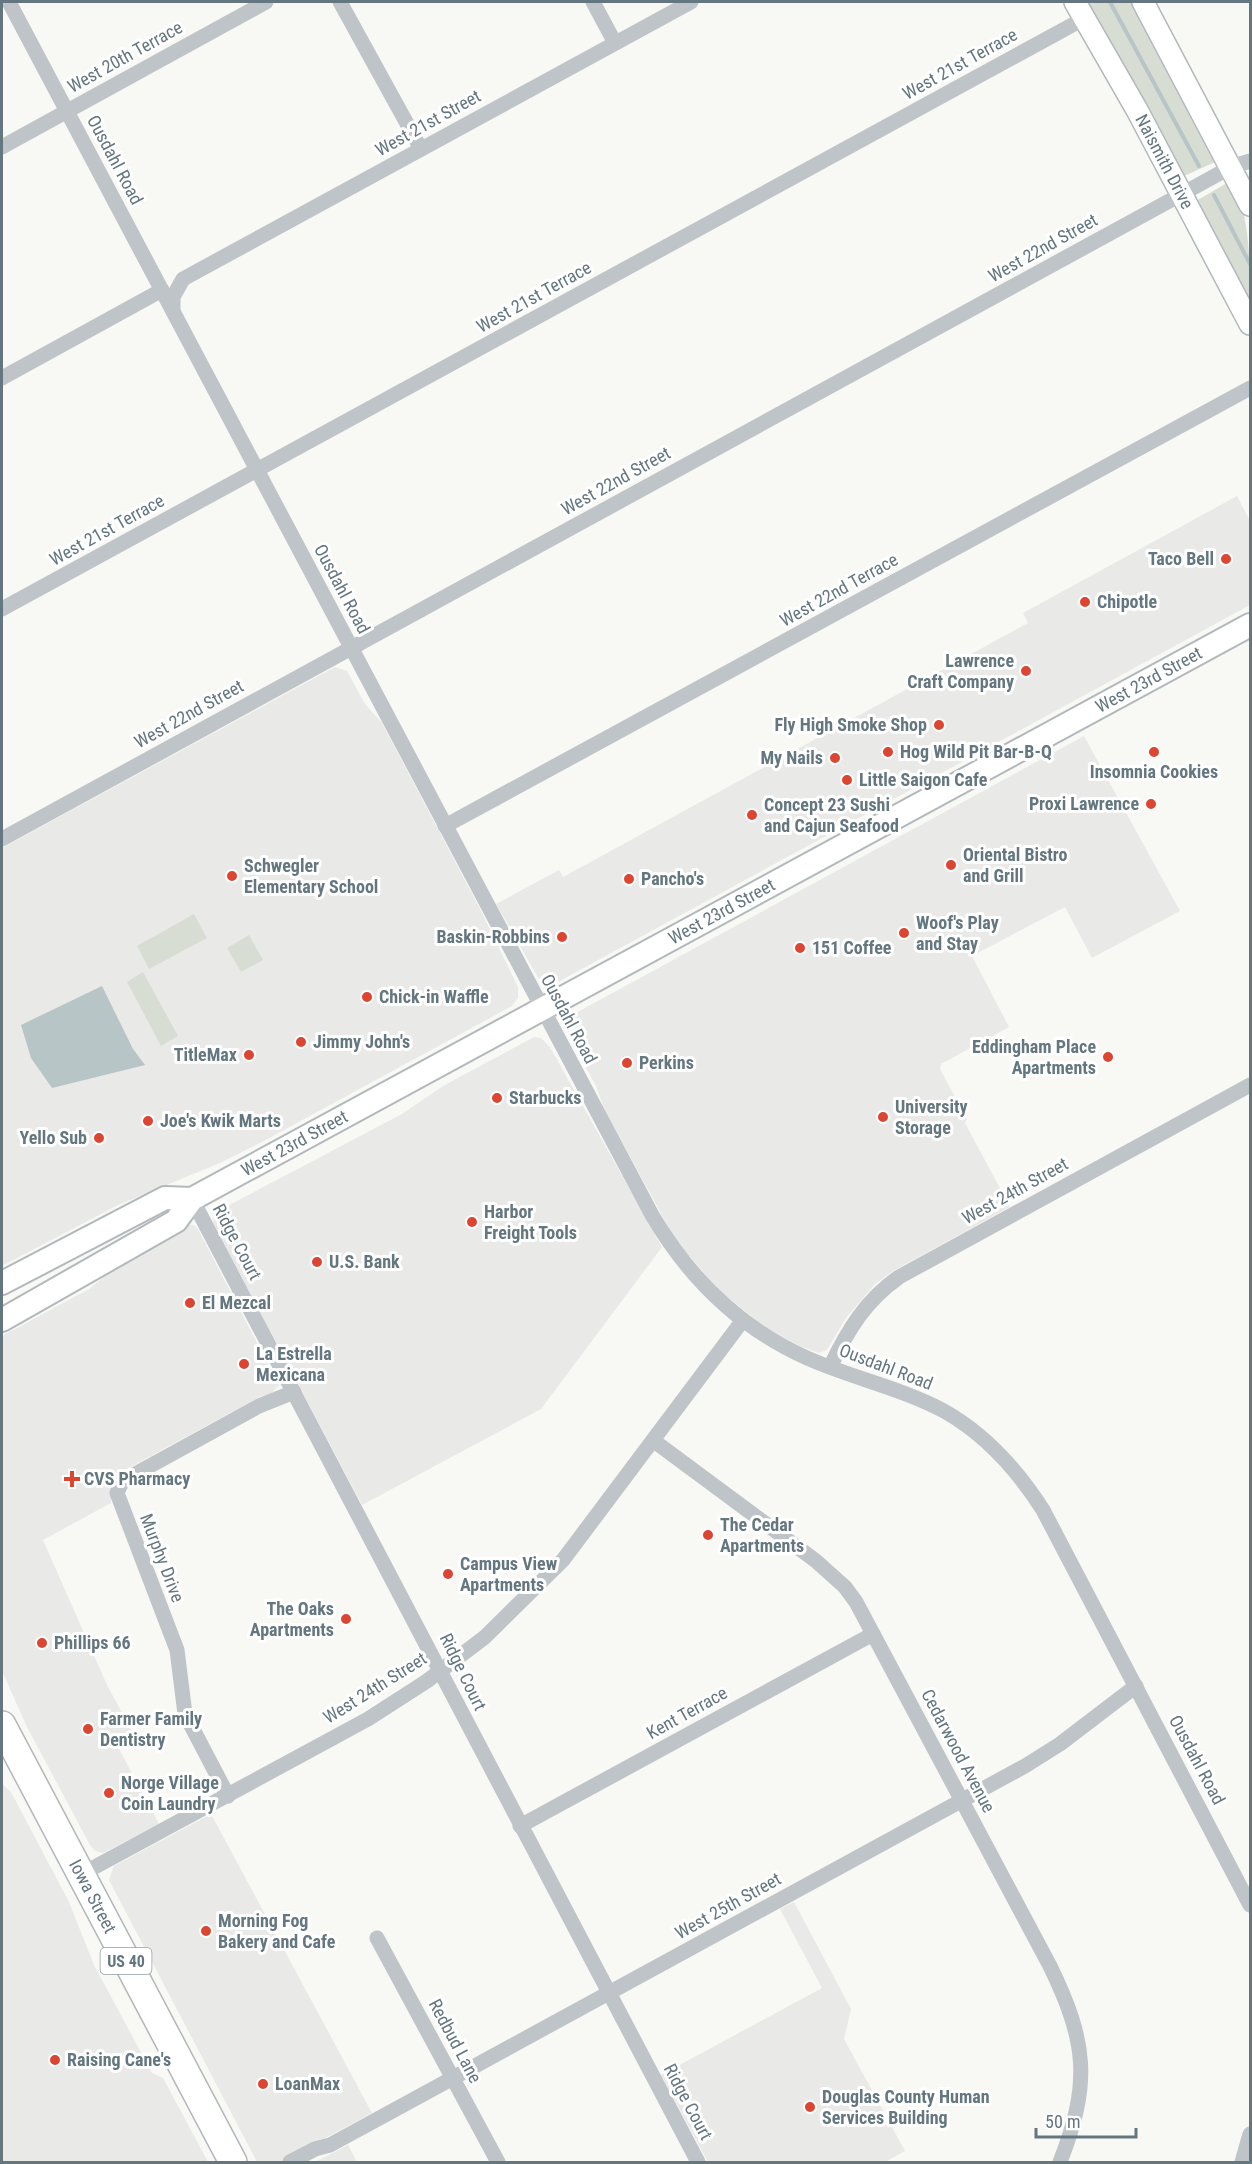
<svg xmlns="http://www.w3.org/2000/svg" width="1252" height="2164" font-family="'Roboto Condensed',sans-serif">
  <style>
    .built { fill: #e9e9e8 }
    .green { fill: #d8ddd4 }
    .water { fill: #b7c5c7 }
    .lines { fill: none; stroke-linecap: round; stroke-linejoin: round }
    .stream { stroke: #b7c5c7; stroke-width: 4 }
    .secondary-casing { stroke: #b1b8bb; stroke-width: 24 }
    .primary-casing { stroke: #b2b8bb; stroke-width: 26 }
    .highway-casing { stroke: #b2b7ba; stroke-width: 30 }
    .street { stroke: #bec4c7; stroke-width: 15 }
    .secondary { stroke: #fff; stroke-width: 21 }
    .primary { stroke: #fff; stroke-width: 22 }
    .highway { stroke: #fff; stroke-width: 27 }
    .poi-dot { fill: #dc4531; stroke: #fff; stroke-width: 2 }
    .labels { text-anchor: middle; stroke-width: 6; stroke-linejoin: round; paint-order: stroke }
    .shield { fill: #fff; stroke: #929fa5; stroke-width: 1.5 }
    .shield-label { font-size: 16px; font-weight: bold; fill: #64767f }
    .street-label { font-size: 18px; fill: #64767f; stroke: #fff }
    .poi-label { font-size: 18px; font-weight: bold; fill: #64767f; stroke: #fff; text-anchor: start }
  </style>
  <rect width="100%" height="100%" fill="#f8f8f5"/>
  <g class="built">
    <path d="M1237,496l13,25v84l-692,377h-14l-7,-6 -41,-72 63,-34 4,7 465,-254 -5,-10z"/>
    <path d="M335,667l12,4 18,33 17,19 96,182 40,82v11l-6,8 -250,136 -42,21 -102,42 -116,61v-418z"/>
    <path d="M1084,736l96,175 -88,47 -27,-51 -93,49 37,71 -68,37 -1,5 27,50 -2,4 45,84 -117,64 -18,13 -29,34 -19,32 -8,3 -19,-7 -31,-16 -48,-38 -45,-51 -71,-130 -9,-25 -28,-52 -1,-11 7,-9z"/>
    <path d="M534,1037l7,1 9,9 112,200 -121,162 -179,96 -149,-282 1,-10 188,-99 41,-28z"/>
    <path d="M188,1225h6l5,6 80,154 -8,9 -12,3 -136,74 -12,15v17l-68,37 64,145 28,52 -17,10 41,77 -56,29 -8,-2 -5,-6 -63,-118 -25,-56v-335l87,-47 35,-28z"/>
    <path d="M2,1784l9,8 58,110 25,63 58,108 11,5 45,84h-206z"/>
    <path d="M211,1814l161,299 -91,49h-23l-2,-2 -147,-280 5,-14z"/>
    <path d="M794,1902l57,107 -7,30 61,112 -20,11h-177l-47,-87 161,-87 -42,-79z"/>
    <path d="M348,2145l9,17h-42z"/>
  </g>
  <g class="green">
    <path d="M1082,2h53l82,157 -2,3 -33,15z"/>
    <path d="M1227,183c25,16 23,95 23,127l-54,-109z"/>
    <path d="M194,914l13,24 -58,31 -12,-23z"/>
    <path d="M249,935l14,25 -22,12 -14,-24z"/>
    <path d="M143,972l35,64 -17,10 -34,-64z"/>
  </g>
  <path class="water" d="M102,986l31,63 12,16 -93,23 -21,-30 -10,-33z"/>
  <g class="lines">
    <g class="stream">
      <path d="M1110,2l89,164"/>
      <path d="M1214,195l36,69"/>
    </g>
    <defs>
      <g id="secondary">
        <path id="s1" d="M1075,2l62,108 113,214"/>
        <path d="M1143,2l107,203"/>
      </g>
      <g id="primary">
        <path d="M2,1283l163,-85 27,1"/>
        <path id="s2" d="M2,1320l174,-99 16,-22 1058,-574"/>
      </g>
      <g id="highway">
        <path id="s3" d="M2,1725l231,437"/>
      </g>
    </defs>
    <use href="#secondary" class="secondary-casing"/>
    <use href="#primary" class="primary-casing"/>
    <use href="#highway" class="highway-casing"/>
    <g class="street">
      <path d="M9,2l643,1213c37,63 88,113 155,143 45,20 94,30 137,53 41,23 74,60 99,99l207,395"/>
      <path d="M340,2l81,147"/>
      <path d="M593,2l22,41"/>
      <path d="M2,147l264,-145"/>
      <path d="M173,311v-14l10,-18 508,-277"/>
      <path d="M2,378l160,-88"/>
      <path d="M2,609l1083,-591"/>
      <path d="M445,826l805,-438"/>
      <path d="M2,839l1180,-645 49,-27 19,-6"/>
      <path d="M192,1199l506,963"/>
      <path d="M830,1367c18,-37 35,-66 69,-90l351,-192"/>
      <path d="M654,1441l162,120 29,26 11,15 194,364c37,76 41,117 10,196"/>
      <path d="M228,1796l-43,-82 -8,-64 -60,-157 4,-9 7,-6 131,-72 35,-14"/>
      <path d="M520,1826l353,-192"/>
      <path d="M80,1875l288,-156 59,-38 58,-44 78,-77 180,-240"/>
      <path d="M377,1938l121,224"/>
      <path d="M290,2162l25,-13 15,-4 695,-379 35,-22 76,-58"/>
      <path d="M1242,2162l8,-28"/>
    </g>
    <use href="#secondary" class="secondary"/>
    <use href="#primary" class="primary"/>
    <use href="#highway" class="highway"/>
  </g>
  <g class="poi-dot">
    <circle cx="1226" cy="559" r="6"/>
    <circle cx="1085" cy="602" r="6"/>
    <circle cx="1026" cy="671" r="6"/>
    <circle cx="939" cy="725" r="6"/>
    <circle cx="888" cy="752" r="6"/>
    <circle cx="1154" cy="752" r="6"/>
    <circle cx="835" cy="758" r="6"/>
    <circle cx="847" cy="780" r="6"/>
    <circle cx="1151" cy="804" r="6"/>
    <circle cx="752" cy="815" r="6"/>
    <circle cx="951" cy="865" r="6"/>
    <circle cx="232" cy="876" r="6"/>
    <circle cx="629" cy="879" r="6"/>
    <circle cx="904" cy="933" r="6"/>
    <circle cx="562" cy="937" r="6"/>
    <circle cx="800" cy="948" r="6"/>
    <circle cx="367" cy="997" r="6"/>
    <circle cx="301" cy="1042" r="6"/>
    <circle cx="249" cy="1055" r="6"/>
    <circle cx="1108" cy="1057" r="6"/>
    <circle cx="627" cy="1063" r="6"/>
    <circle cx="497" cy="1098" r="6"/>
    <circle cx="883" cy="1117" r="6"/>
    <circle cx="148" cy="1121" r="6"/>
    <circle cx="99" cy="1138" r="6"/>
    <circle cx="472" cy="1222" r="6"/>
    <circle cx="317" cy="1262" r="6"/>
    <circle cx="190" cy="1303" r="6"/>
    <circle cx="244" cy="1364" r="6"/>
    <path d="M69 1470h6v6h6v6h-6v6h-6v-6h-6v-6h6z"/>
    <circle cx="708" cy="1535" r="6"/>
    <circle cx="448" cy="1574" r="6"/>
    <circle cx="346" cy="1619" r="6"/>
    <circle cx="42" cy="1643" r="6"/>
    <circle cx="88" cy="1729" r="6"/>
    <circle cx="109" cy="1793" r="6"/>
    <circle cx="206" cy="1931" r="6"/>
    <circle cx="55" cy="2060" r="6"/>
    <circle cx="263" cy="2084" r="6"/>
    <circle cx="810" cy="2107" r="6"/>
  </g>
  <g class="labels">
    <rect class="shield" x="100.5" y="1948" width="51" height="26" rx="4.5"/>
    <g class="shield-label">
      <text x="126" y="1967">US 40</text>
    </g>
    <g class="street-label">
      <text transform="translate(125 57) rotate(-29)" y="6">West 20th Terrace</text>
      <text transform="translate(960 64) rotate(-29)" y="6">West 21st Terrace</text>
      <text transform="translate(428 123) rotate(-29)" y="6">West 21st Street</text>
      <text transform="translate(115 160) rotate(62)" y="6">Ousdahl Road</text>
      <text dy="6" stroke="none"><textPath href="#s1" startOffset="183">Naismith Drive</textPath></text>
      <text transform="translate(1043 248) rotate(-29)" y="6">West 22nd Street</text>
      <text transform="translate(534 297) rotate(-29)" y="6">West 21st Terrace</text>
      <text transform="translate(616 481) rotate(-29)" y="6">West 22nd Street</text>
      <text transform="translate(107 530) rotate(-29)" y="6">West 21st Terrace</text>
      <text transform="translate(342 589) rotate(62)" y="6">Ousdahl Road</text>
      <text transform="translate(839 590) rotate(-29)" y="6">West 22nd Terrace</text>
      <text dy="6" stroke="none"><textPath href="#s2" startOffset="1316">West 23rd Street</textPath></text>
      <text transform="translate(189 714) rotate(-29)" y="6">West 22nd Street</text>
      <text dy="6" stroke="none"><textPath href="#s2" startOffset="830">West 23rd Street</textPath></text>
      <text transform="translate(569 1019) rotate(62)" y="6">Ousdahl Road</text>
      <text dy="6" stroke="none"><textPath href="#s2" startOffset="344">West 23rd Street</textPath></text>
      <text transform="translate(1015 1191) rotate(-29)" y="6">West 24th Street</text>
      <text transform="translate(237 1242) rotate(62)" y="6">Ridge Court</text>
      <text transform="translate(886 1367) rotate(21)" y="6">Ousdahl Road</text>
      <text transform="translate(162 1558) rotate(69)" y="6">Murphy Drive</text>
      <text transform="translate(463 1672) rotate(64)" y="6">Ridge Court</text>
      <text transform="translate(375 1688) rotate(-32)" y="6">West 24th Street</text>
      <text transform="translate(687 1713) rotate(-29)" y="6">Kent Terrace</text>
      <text transform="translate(958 1751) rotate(62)" y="6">Cedarwood Avenue</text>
      <text transform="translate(1197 1760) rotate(62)" y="6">Ousdahl Road</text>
      <text dy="6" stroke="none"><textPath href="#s3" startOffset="194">Iowa Street</textPath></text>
      <text transform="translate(728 1906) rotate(-29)" y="6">West 25th Street</text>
      <text transform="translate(455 2041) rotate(62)" y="6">Redbud Lane</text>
      <text transform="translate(688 2102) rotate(62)" y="6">Ridge Court</text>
    </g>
    <g class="poi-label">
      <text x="1214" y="565" text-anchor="end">Taco Bell</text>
      <text x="1097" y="608">Chipotle</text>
      <text x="1014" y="667" text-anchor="end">Lawrence<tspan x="1014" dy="21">Craft Company</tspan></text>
      <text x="927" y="731" text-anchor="end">Fly High Smoke Shop</text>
      <text x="900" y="758">Hog Wild Pit Bar-B-Q</text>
      <text x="823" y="764" text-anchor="end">My Nails</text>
      <text x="1154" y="778" text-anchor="middle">Insomnia Cookies</text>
      <text x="859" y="786">Little Saigon Cafe</text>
      <text x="1139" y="810" text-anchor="end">Proxi Lawrence</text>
      <text x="764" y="811">Concept 23 Sushi<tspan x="764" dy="21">and Cajun Seafood</tspan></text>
      <text x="963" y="861">Oriental Bistro<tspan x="963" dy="21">and Grill</tspan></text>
      <text x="244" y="872">Schwegler<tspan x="244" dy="21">Elementary School</tspan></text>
      <text x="641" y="885">Pancho's</text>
      <text x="916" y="929">Woof's Play<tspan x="916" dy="21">and Stay</tspan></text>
      <text x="550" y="943" text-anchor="end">Baskin-Robbins</text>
      <text x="812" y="954">151 Coffee</text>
      <text x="379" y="1003">Chick-in Waffle</text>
      <text x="313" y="1048">Jimmy John's</text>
      <text x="1096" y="1053" text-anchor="end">Eddingham Place<tspan x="1096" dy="21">Apartments</tspan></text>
      <text x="237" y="1061" text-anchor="end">TitleMax</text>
      <text x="639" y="1069">Perkins</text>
      <text x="509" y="1104">Starbucks</text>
      <text x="895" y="1113">University<tspan x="895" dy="21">Storage</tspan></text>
      <text x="160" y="1127">Joe's Kwik Marts</text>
      <text x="87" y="1144" text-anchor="end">Yello Sub</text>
      <text x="484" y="1218">Harbor<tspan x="484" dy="21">Freight Tools</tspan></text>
      <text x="329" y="1268">U.S. Bank</text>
      <text x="202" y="1309">El Mezcal</text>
      <text x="256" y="1360">La Estrella<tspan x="256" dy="21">Mexicana</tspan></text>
      <text x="84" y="1485">CVS Pharmacy</text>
      <text x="720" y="1531">The Cedar<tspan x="720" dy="21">Apartments</tspan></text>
      <text x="460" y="1570">Campus View<tspan x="460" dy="21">Apartments</tspan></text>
      <text x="334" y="1615" text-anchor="end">The Oaks<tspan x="334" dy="21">Apartments</tspan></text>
      <text x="54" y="1649">Phillips 66</text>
      <text x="100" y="1725">Farmer Family<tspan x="100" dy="21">Dentistry</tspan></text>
      <text x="121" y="1789">Norge Village<tspan x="121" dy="21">Coin Laundry</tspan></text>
      <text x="218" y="1927">Morning Fog<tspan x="218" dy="21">Bakery and Cafe</tspan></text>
      <text x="67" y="2066">Raising Cane's</text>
      <text x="275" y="2090">LoanMax</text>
      <text x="822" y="2103">Douglas County Human<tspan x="822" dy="21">Services Building</tspan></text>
    </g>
  </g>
  <rect width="1252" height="2164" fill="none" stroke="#64767f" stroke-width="6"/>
  <path d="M1036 2128v9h100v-9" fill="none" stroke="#64767f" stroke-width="3"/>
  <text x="1045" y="2128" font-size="18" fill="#64767f" stroke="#ffffff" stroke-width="4.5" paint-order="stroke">50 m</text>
</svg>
